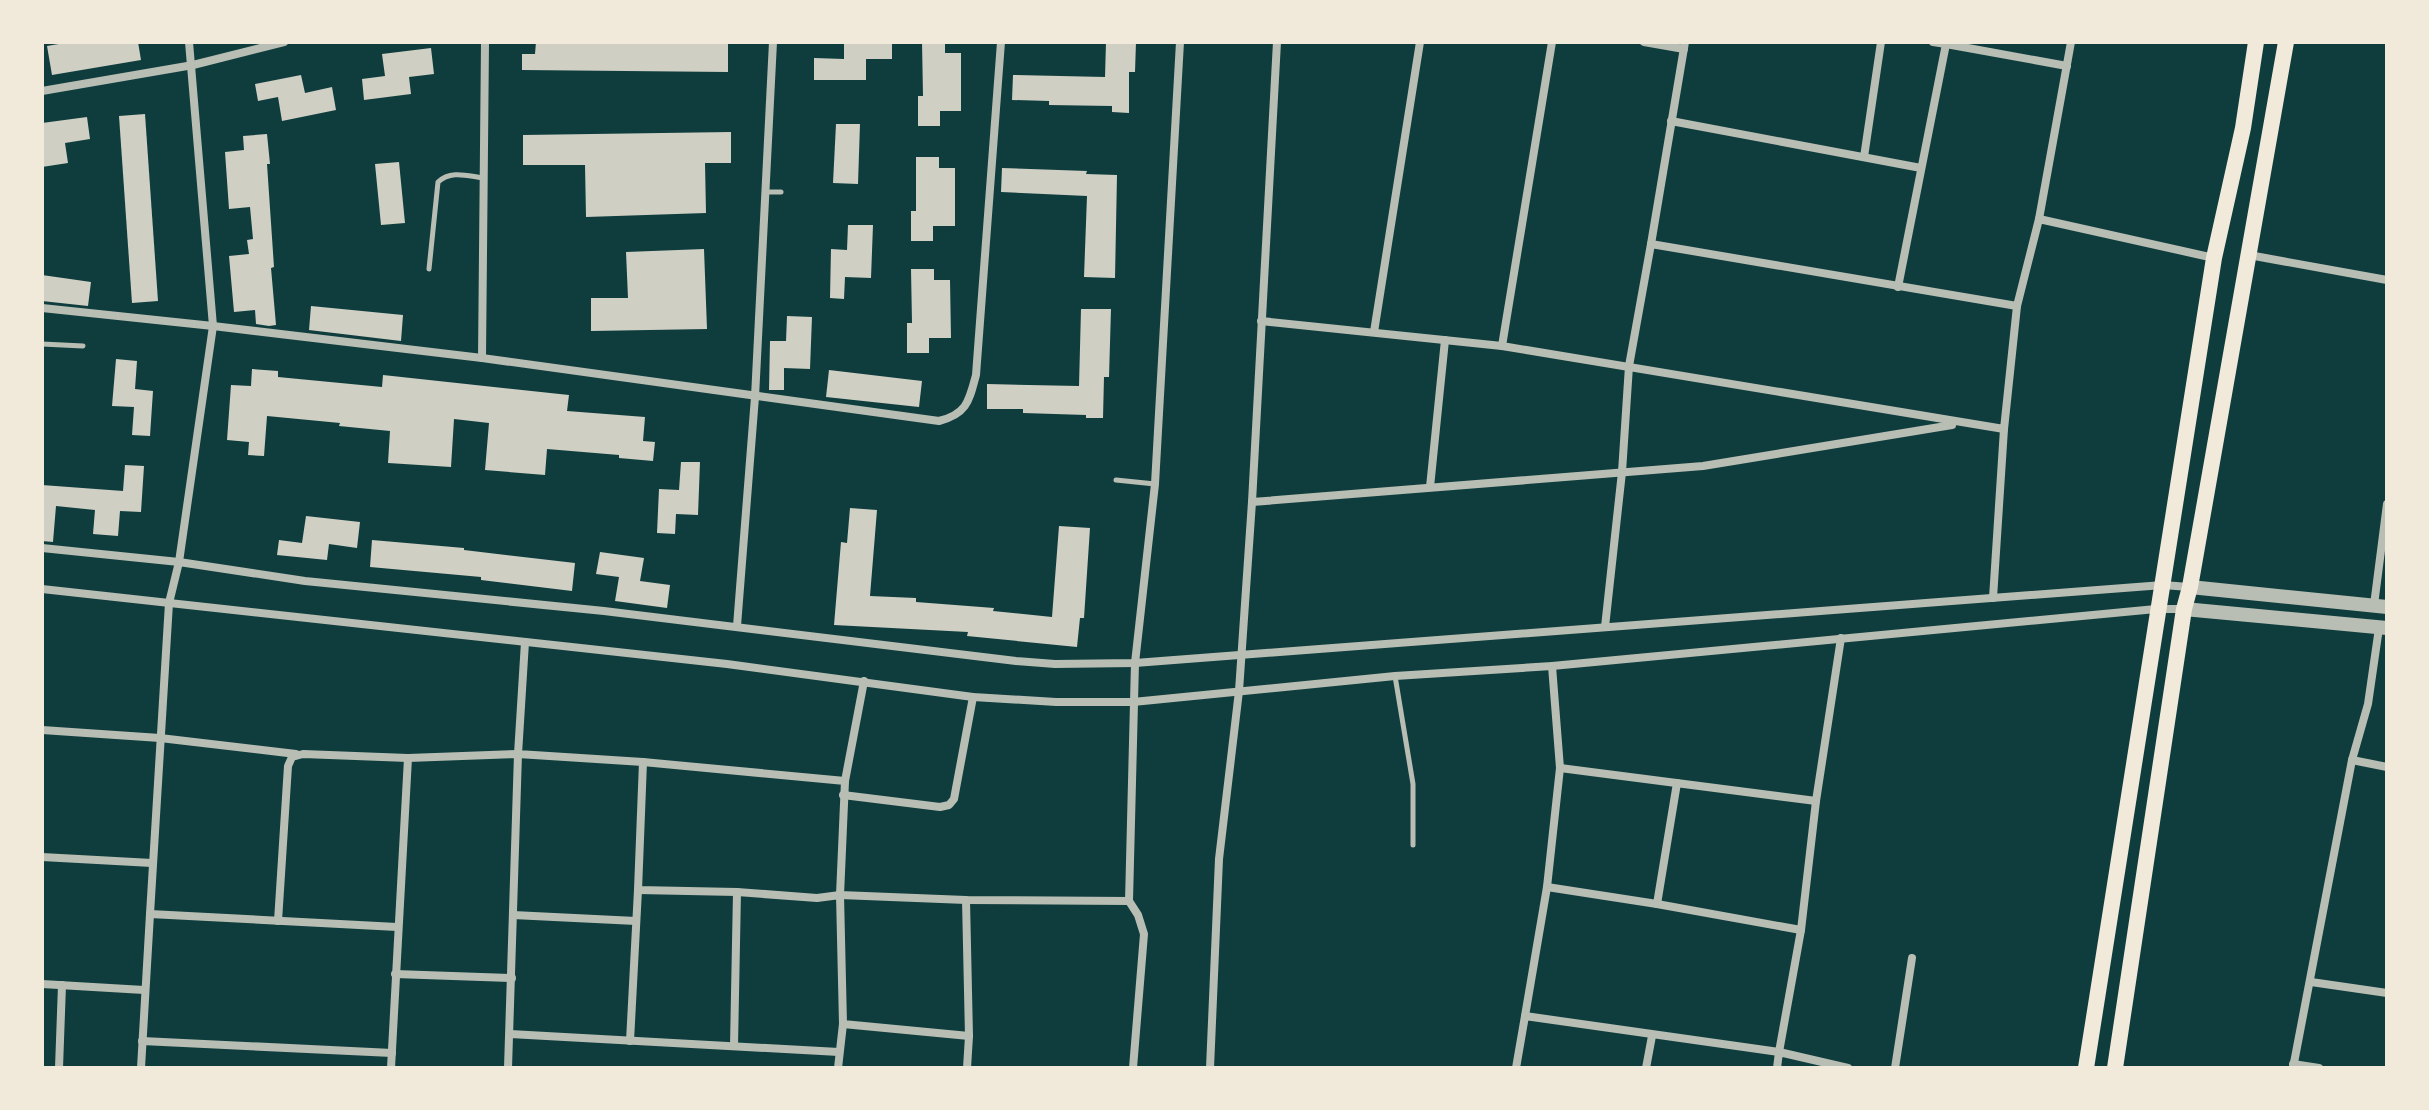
<svg xmlns="http://www.w3.org/2000/svg" width="2429" height="1110" font-family="'PT Sans',sans-serif">
  <style>
    .building { fill: #cfcfc3 }
    .lines { fill: none; stroke-linecap: round; stroke-linejoin: round }
    .service { stroke: #b8beb3; stroke-width: 5 }
    .minor { stroke: #b8beb3; stroke-width: 8 }
    .tertiary { stroke: #b8beb3; stroke-width: 14 }
    .secondary { stroke: #f1e9da; stroke-width: 16 }
  </style>
  <rect width="100%" height="100%" fill="#0f3d3e"/>
  <g class="building">
    <path d="M70,42h68l3,18 -89,15 -5,-29z"/>
    <path d="M536,42h192v30l-206,-2v-16h13z"/>
    <path d="M844,42h48v17h-26v21h-52v-22l30,1z"/>
    <path d="M922,42h23v11h16v58h-21v15h-22v-30h5z"/>
    <path d="M1106,42h30l-1,30h-6v41l-17,-1v-6l-63,-1v-4l-37,-1 1,-25 92,2z"/>
    <path d="M431,48l3,26 -25,3 2,17 -47,6 -2,-21 23,-3 -3,-22z"/>
    <path d="M301,75l4,18 27,-6 4,23 -54,11 -4,-24 -20,4 -3,-17z"/>
    <path d="M145,114l13,187 -26,2 -13,-187z"/>
    <path d="M87,117l3,22 -25,4 3,20 -26,4v-44z"/>
    <path d="M836,124h24l-2,60 -25,-1z"/>
    <path d="M731,132v31h-26l1,50 -120,4 -1,-52h-62v-30z"/>
    <path d="M267,134l3,30h-3l7,103 -3,1 5,57 -7,1 -13,-2 -1,-14 -21,2 -5,-56 20,-2 -2,-14 6,-1 -3,-32 -21,2 -4,-57 19,-2 -1,-14z"/>
    <path d="M916,157h23v11h16v58h-22v15h-22v-30h5z"/>
    <path d="M399,162l6,61 -24,2 -6,-61z"/>
    <path d="M1002,168l85,3 -1,3 31,1 -2,103 -31,-1 3,-81 -86,-4z"/>
    <path d="M848,225h25l-2,53 -26,-1 -1,22 -14,-1 1,-49 16,1z"/>
    <path d="M704,249l3,80 -116,2v-33h37l-2,-46z"/>
    <path d="M911,269h23v11h16l1,58h-22v15h-22v-30h5z"/>
    <path d="M42,275l49,7 -3,24 -46,-5z"/>
    <path d="M311,306l92,9 -2,26 -92,-11z"/>
    <path d="M1081,309h30l-2,68h-5l-1,41h-17v-3l-63,-2v-4h-36v-25l92,2z"/>
    <path d="M787,316l25,1 -2,52 -26,-1v22h-15l1,-49h16z"/>
    <path d="M116,359l21,2 -2,28 18,2 -3,45 -18,-1 2,-28 -22,-1z"/>
    <path d="M252,369l26,2v6l104,10 1,-12 186,20 -2,16 78,6 -2,24 12,1 -2,19 -34,-3v-3l-72,-6 -2,26 -60,-5 4,-47 -35,-4 -3,48 -63,-4 2,-32 -51,-5 1,-3 -73,-7 -3,40 -16,-1 1,-13 -22,-2 4,-55 20,1z"/>
    <path d="M829,370l93,11 -3,26 -93,-10z"/>
    <path d="M681,462h19l-2,53 -22,-1 -1,20 -18,-1 2,-44 20,1z"/>
    <path d="M125,465l19,1 -3,46 -21,-1 -2,25 -25,-2 2,-24 -39,-4 -3,36 -11,-1v-56l81,6z"/>
    <path d="M850,508l27,2 -7,86 46,2v4l78,6 -1,3 59,6 7,-91 31,2 -6,90h-4l-3,29 -110,-11 1,-4 -134,-7 7,-83 6,1z"/>
    <path d="M306,516l54,6 -3,26 -28,-4 -2,16 -50,-5 2,-15 23,3z"/>
    <path d="M372,540l92,8v2l111,13 -3,28 -91,-11v-3l-111,-10z"/>
    <path d="M600,552l44,6 -4,23 30,4 -3,23 -52,-7 4,-24 -23,-3z"/>
  </g>
  <g class="lines">
    <g class="service">
      <path d="M766,192h15"/>
      <path d="M429,269l9,-87c13,-12 29,-6 46,-4"/>
      <path d="M42,344l41,2"/>
      <path d="M1116,480l39,4"/>
      <path d="M1395,676l18,108v61"/>
    </g>
    <g class="minor">
      <path d="M1552,42l-50,304 502,83 13,-123 22,-87 175,39"/>
      <path d="M1644,42l40,7"/>
      <path d="M1685,42l-34,202 366,62"/>
      <path d="M1933,42l13,2"/>
      <path d="M42,91l151,-26 91,-23"/>
      <path d="M1671,121l250,47"/>
      <path d="M1864,157l17,-115"/>
      <path d="M2039,219l32,-177"/>
      <path d="M2249,255l138,25"/>
      <path d="M1898,287l48,-243 121,22"/>
      <path d="M42,308l171,18 269,32 457,63c28,-7 30,-20 37,-46l25,-333"/>
      <path d="M1261,321l241,25"/>
      <path d="M1374,332l46,-290"/>
      <path d="M482,358l3,-316"/>
      <path d="M1430,487l15,-147"/>
      <path d="M1252,502l451,-36 249,-41"/>
      <path d="M42,548l137,14 126,19 299,30 412,50 39,3 80,-1 1028,-78 26,2"/>
      <path d="M42,589l685,75 246,33 83,5h77l262,-26 157,-10 604,-57h28"/>
      <path d="M1993,598l11,-169"/>
      <path d="M2374,605l13,-101"/>
      <path d="M737,626l18,-229 18,-355"/>
      <path d="M1605,627l17,-155 7,-106 22,-122"/>
      <path d="M525,642l-7,112 125,8 202,19 -5,114 126,5 163,1"/>
      <path d="M42,730l118,8 136,16"/>
      <path d="M2352,760l35,7"/>
      <path d="M643,762l-5,128 99,2 80,6 23,-3 3,129 126,12"/>
      <path d="M1560,768l256,33"/>
      <path d="M845,781l19,-100"/>
      <path d="M843,795l97,12 9,-2 5,-6 19,-102"/>
      <path d="M42,857l110,6"/>
      <path d="M1547,887l110,17 20,-121"/>
      <path d="M966,900l3,136 -2,32"/>
      <path d="M1657,904l144,26"/>
      <path d="M150,914l19,-311 10,-41 34,-236 -24,-284"/>
      <path d="M513,915l123,6"/>
      <path d="M278,921l10,-155 4,-9 11,-3 105,4 110,-4 -10,314"/>
      <path d="M395,974l117,4"/>
      <path d="M2311,982l76,11"/>
      <path d="M42,984l102,6"/>
      <path d="M1525,1016l22,-129 13,-119 -8,-102"/>
      <path d="M510,1034l329,18"/>
      <path d="M142,1041l250,12"/>
      <path d="M630,1041l8,-151"/>
      <path d="M734,1046l3,-154"/>
      <path d="M2293,1064l26,4"/>
      <path d="M59,1068l3,-83"/>
      <path d="M141,1068l9,-154 247,13"/>
      <path d="M391,1068l17,-310"/>
      <path d="M838,1068l5,-44"/>
      <path d="M1133,1068l11,-134 -6,-19 -9,-14 6,-238 20,-179 25,-442"/>
      <path d="M1210,1068l9,-209 20,-168 13,-189 25,-460"/>
      <path d="M1516,1068l9,-52 254,36 22,-122 15,-129 25,-163"/>
      <path d="M1646,1068l6,-32"/>
      <path d="M1777,1068l2,-16 69,16"/>
      <path d="M1895,1068l17,-110"/>
      <path d="M2293,1068l59,-308 16,-56 11,-76"/>
    </g>
    <g class="tertiary">
      <path d="M2190,587l197,20"/>
      <path d="M2184,609l203,19"/>
    </g>
    <g class="secondary">
      <path d="M2086,1068l128,-810 29,-130 13,-86"/>
      <path d="M2115,1068l69,-459 6,-22 96,-545"/>
    </g>
  </g>
  <rect width="2429" height="1110" fill="none" stroke="#f1e9da" stroke-width="88"/>
</svg>
